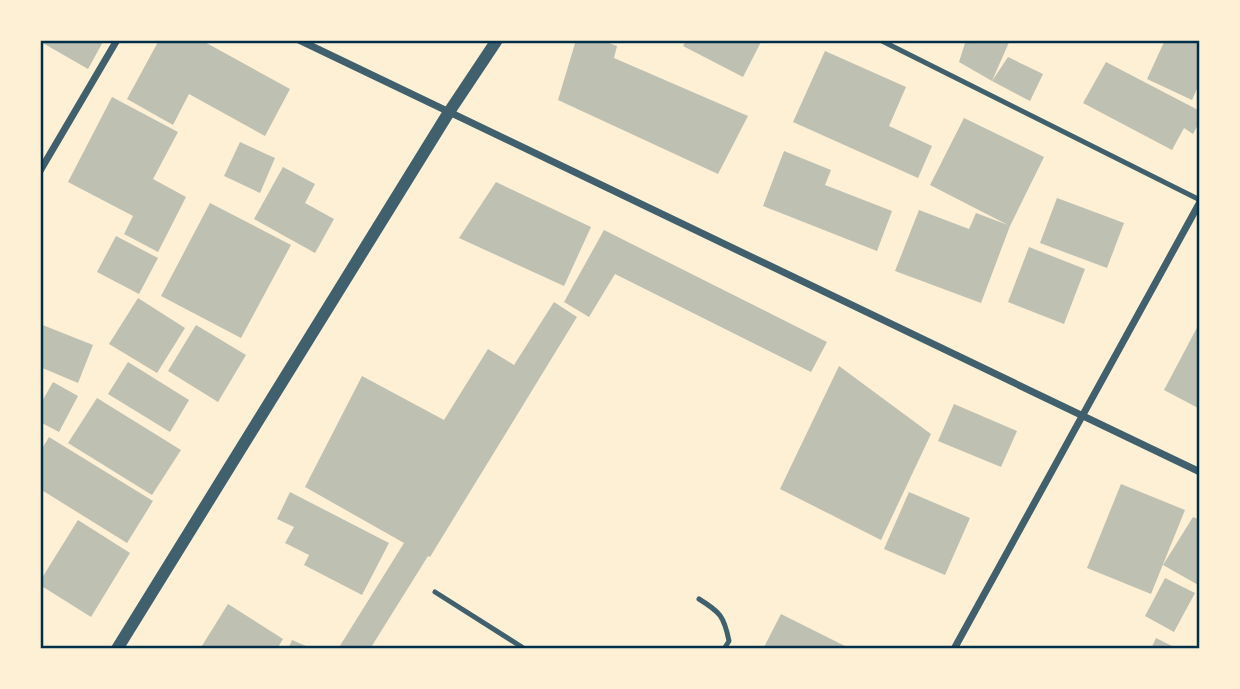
<svg xmlns="http://www.w3.org/2000/svg" width="1240" height="689" font-family="'Varela Round',sans-serif">
  <style>
    .building { fill: #bec0b2 }
    .lines { fill: none; stroke-linecap: round; stroke-linejoin: round }
    .service { stroke: #3f606c; stroke-width: 5 }
    .minor { stroke: #3f606c; stroke-width: 7 }
    .tertiary { stroke: #3f606c; stroke-width: 12 }
    .neatline { fill: none; stroke: #003049; stroke-width: 2.5 }
  </style>
  <rect width="100%" height="100%" fill="#fdf0d5"/>
  <g class="building">
    <path d="M42,40h62l-16,29 -47,-27z"/>
    <path d="M159,40h42l89,49 -25,47 -76,-42 -16,31 -46,-26z"/>
    <path d="M576,40h25l16,6 -3,12 134,58 -30,58 -160,-74z"/>
    <path d="M686,40h76l-19,37 -60,-31z"/>
    <path d="M966,40h44l-18,41 -33,-19z"/>
    <path d="M1165,40h35v42l-8,18 -45,-21z"/>
    <path d="M825,51l81,36 -17,39 43,20 -14,32 -125,-56z"/>
    <path d="M1008,57l35,17 -13,27 -38,-20z"/>
    <path d="M1106,62l94,49v10l-7,13 -9,-6 -12,22 -89,-47z"/>
    <path d="M112,97l66,35 -25,47 33,18 -28,55 -34,-18 9,-18 -65,-34z"/>
    <path d="M964,118l80,39 -34,69 -29,77 -86,-32 24,-61 50,19 7,-16 32,12 -78,-40z"/>
    <path d="M240,142l35,16 -15,35 -36,-17z"/>
    <path d="M784,151l47,19 -6,15 67,26 -15,40 -114,-45z"/>
    <path d="M283,167l32,17 -10,19 29,16 -19,34 -61,-34z"/>
    <path d="M496,182l95,45 -27,59 -105,-48z"/>
    <path d="M1057,198l67,25 -17,45 -67,-25z"/>
    <path d="M210,203l81,42 -50,93 -80,-42z"/>
    <path d="M604,230l223,112 -16,30 -196,-98 -26,43 -25,-15z"/>
    <path d="M116,236l42,22 -19,36 -42,-22z"/>
    <path d="M1029,247l56,22 -21,55 -56,-22z"/>
    <path d="M138,298l47,30 -28,45 -48,-29z"/>
    <path d="M554,302l23,15 -147,240 -2,-1 -58,93h-32l66,-106 -99,-56 57,-111 82,44 44,-71 26,16z"/>
    <path d="M1200,322v87l-36,-19z"/>
    <path d="M40,324l53,21 -15,38 -38,-16z"/>
    <path d="M196,325l50,30 -28,47 -50,-31z"/>
    <path d="M128,362l61,38 -19,32 -62,-38z"/>
    <path d="M839,366l92,68 -50,106 -101,-51z"/>
    <path d="M53,382l25,14 -19,36 -19,-10v-17z"/>
    <path d="M97,398l84,52 -29,45 -84,-52z"/>
    <path d="M954,404l63,27 -16,36 -63,-26z"/>
    <path d="M49,437l104,64 -26,42 -87,-54v-37z"/>
    <path d="M1121,484l64,26 -34,84 -64,-26z"/>
    <path d="M290,492l99,51 -27,52 -58,-30 5,-10 -24,-12 9,-16 -17,-8z"/>
    <path d="M909,492l61,26 -25,57 -61,-26z"/>
    <path d="M1193,517l7,3v66l-37,-21z"/>
    <path d="M78,520l52,33 -39,64 -51,-32v-4z"/>
    <path d="M1165,578l30,15 -21,39 -29,-16z"/>
    <path d="M228,604l55,35 -6,10h-77z"/>
    <path d="M781,614l70,35h-88z"/>
    <path d="M1156,638l22,11h-27z"/>
    <path d="M292,640l21,9h-25z"/>
  </g>
  <g class="lines">
    <g class="service">
      <path d="M880,40l320,160"/>
      <path d="M435,592l90,57"/>
      <path d="M699,599c21,13 25,17 30,42l-5,8"/>
    </g>
    <g class="minor">
      <path d="M299,40l901,432"/>
      <path d="M40,171l77,-131"/>
      <path d="M954,649l246,-447"/>
    </g>
    <path class="tertiary" d="M117,649l332,-537 48,-72"/>
  </g>
  <rect width="1240" height="689" fill="none" stroke="#fdf0d5" stroke-width="84"/>
  <rect x="42" y="42" width="1156" height="605" class="neatline"/>
</svg>
